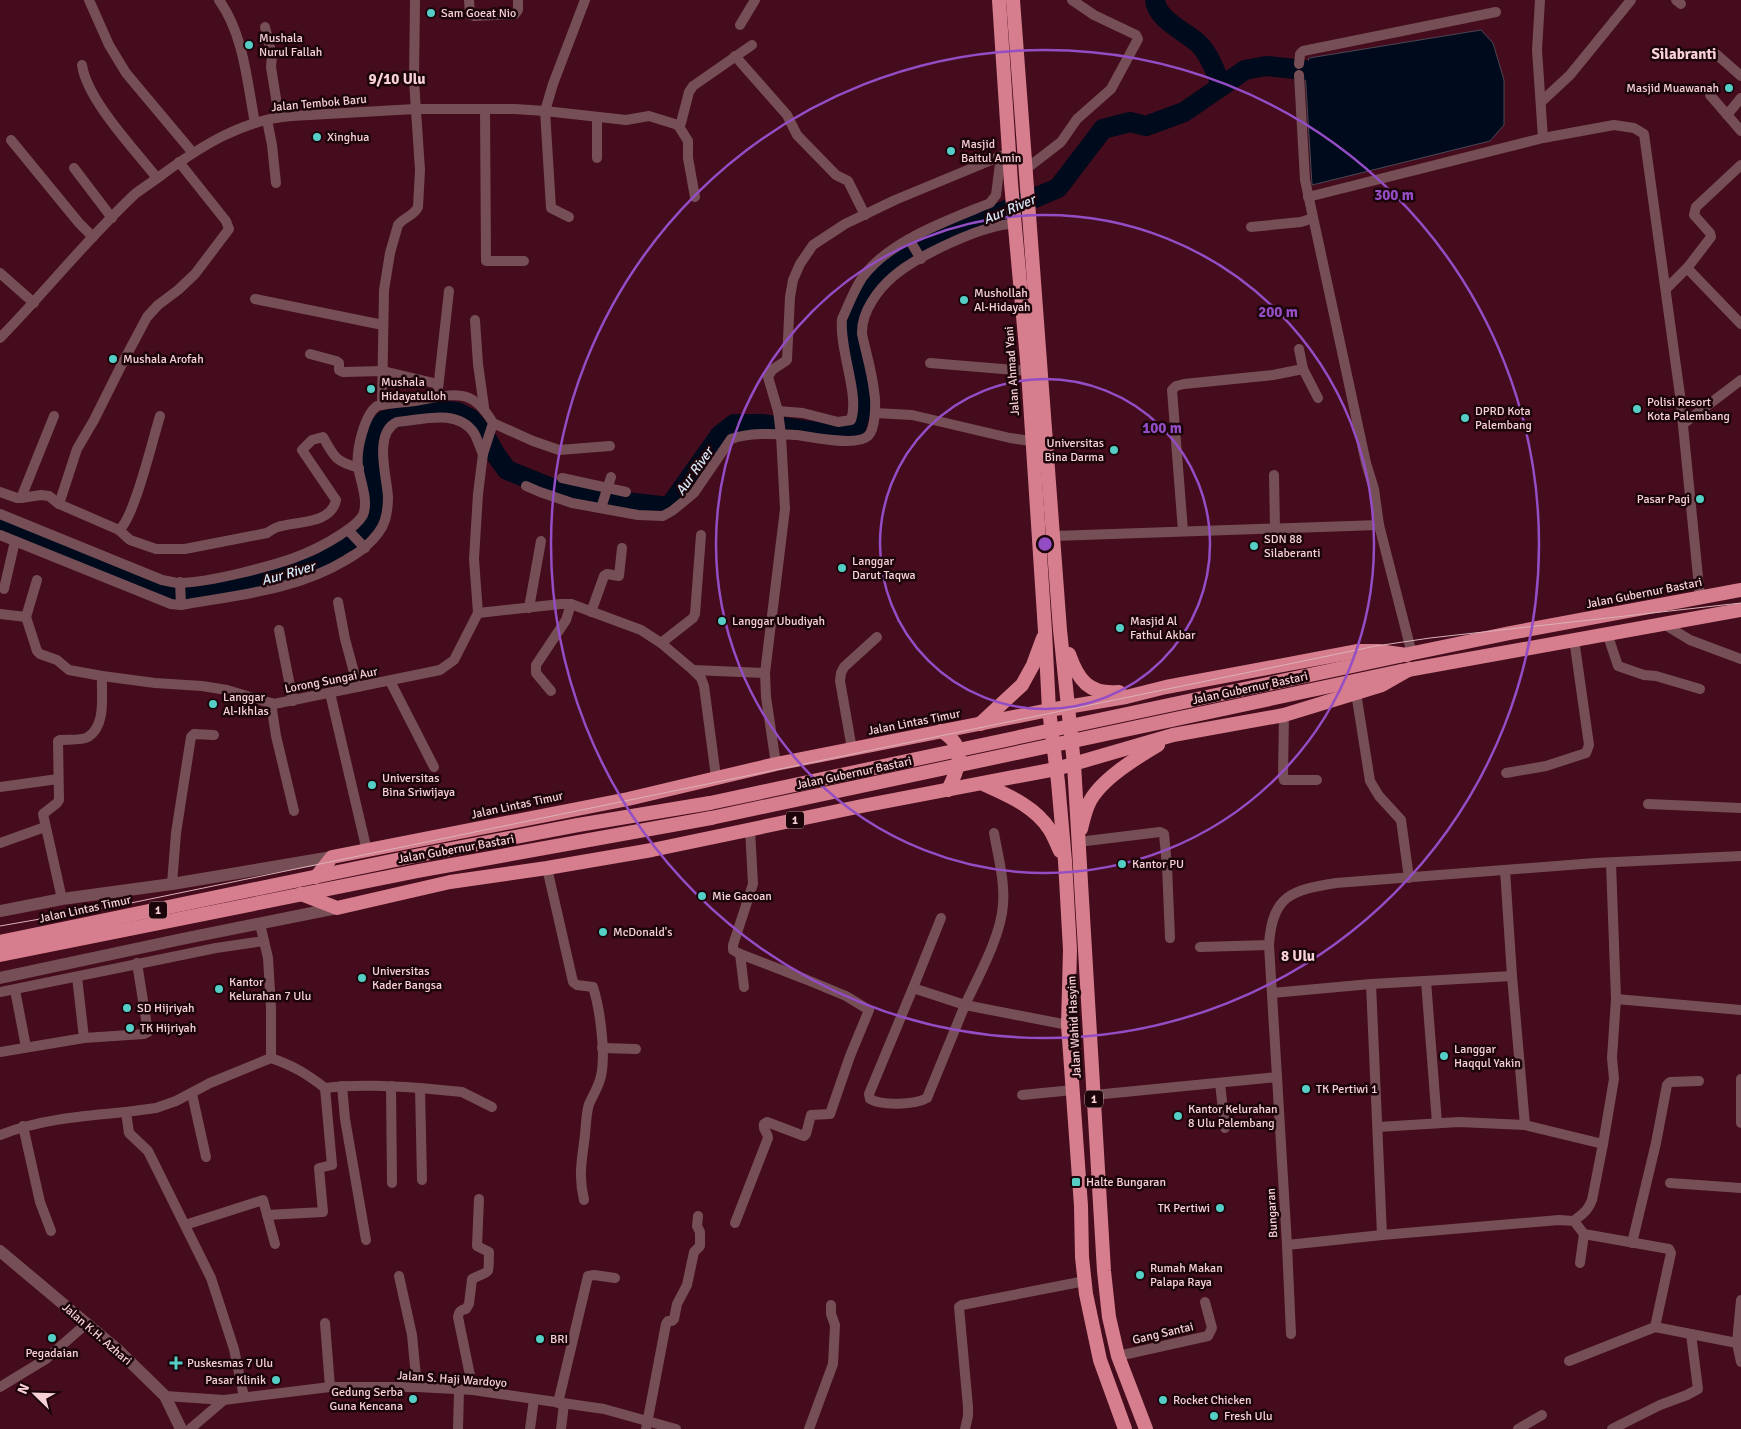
<svg xmlns="http://www.w3.org/2000/svg" width="1741" height="1429" font-family="Signika,sans-serif">
  <style>
    .water { fill: #000a1d; stroke: #4a4654 }
    .lines { fill: none; stroke-linecap: round; stroke-linejoin: round }
    .river { stroke: #000a1d; stroke-width: 20 }
    .minor { stroke: #764e55; stroke-width: 10 }
    .tertiary { stroke: #764e55; stroke-width: 12 }
    .trunk { stroke: #d67e8d; stroke-width: 14 }
    .tram { stroke: #dbb2b9; stroke-width: 1 }
    .trunk-bridge { stroke: #d67e8d; stroke-width: 14 }
    .ring { fill: none; stroke: #944dc4; stroke-width: 2.5 }
    .poi-dot { fill: #55cec5; stroke: #1c050a; stroke-width: 2 }
    .labels { text-anchor: middle; stroke-width: 5; stroke-linejoin: round; paint-order: stroke }
    .shield { fill: #1c050a; stroke: #b59499; stroke-width: 1 }
    .shield-label { font-size: 11px; font-weight: bold; fill: #f7d1d6 }
    .poi-label { font-size: 12px; fill: #f7d1d6; stroke: #1c050a; text-anchor: start }
    .street-label { font-size: 12px; fill: #f7d1d6; stroke: #1c050a }
    .water-label { font-size: 14px; font-style: italic; fill: #d6e7f8; stroke: #1c050a }
    .quarter-label { font-size: 15px; font-weight: bold; fill: #f7d1d6; stroke: #1c050a }
    .centre { fill: #944dc4; stroke: #1c050a; stroke-width: 2.5 }
    .ring-label { font-size: 15px; text-anchor: middle; font-weight: bold; fill: #944dc4; stroke: #1c050a; stroke-width: 5; stroke-linejoin: round; paint-order: stroke }
  </style>
  <rect width="100%" height="100%" fill="#440c1c"/>
  <path class="water" d="M1481,30l12,13 11,37v45l-14,16 -178,44 -7,-115 4,-12z"/>
  <g class="lines">
    <g class="river">
      <path d="M1155,0c1,19 31,32 44,44 11,11 16,28 23,42"/>
      <path d="M0,529l92,33 60,26 24,9 27,-3 76,-18 40,-12 31,-19 16,-13 7,-18 1,-31 -4,-21 2,-27 13,-15 55,-10 17,2 14,7 13,15 12,21 11,15 52,21 49,9 61,7 51,-72 14,-11h28l55,8 29,2 10,-6 9,-31 -11,-35 -4,-29 15,-36 16,-21 27,-20 37,-20 113,-48 45,-59 27,-7 16,4 38,-14 61,-42 21,-4 39,4"/>
    </g>
    <g class="minor">
      <path d="M89,0l20,45 17,28 67,80"/>
      <path d="M219,0c25,35 28,82 36,123"/>
      <path d="M469,0l1,15 4,1 41,-2 3,-4v-10"/>
      <path d="M1540,0l-3,50 6,88 71,-13 20,3 10,6 36,261 20,202"/>
      <path d="M1676,0l5,4"/>
      <path d="M740,25l15,-25"/>
      <path d="M265,27l7,29 -1,11 8,50"/>
      <path d="M1716,54l25,22"/>
      <path d="M735,56l52,59 10,20 39,40 12,6 17,34"/>
      <path d="M1299,64l1,-10 3,-3 193,-39"/>
      <path d="M82,65c5,35 53,85 75,113"/>
      <path d="M1299,75l6,105 61,283 8,26 5,36 33,129"/>
      <path d="M1710,95l31,36"/>
      <path d="M1541,102l29,-27 61,-75"/>
      <path d="M485,109l1,152h38"/>
      <path d="M1727,115l14,-17"/>
      <path d="M597,118v40"/>
      <path d="M267,120l5,25 4,38"/>
      <path d="M678,125l10,16v17l7,39"/>
      <path d="M11,140l68,83 14,14"/>
      <path d="M74,168l38,50"/>
      <path d="M1026,169l35,-27 16,-23 34,-30 27,-50 -2,-4 -42,-20 -22,-15"/>
      <path d="M1308,197l235,-59"/>
      <path d="M569,217l-18,-9 -6,-97 81,9 23,-4 29,9 3,-2 8,-31 4,-6 59,-41"/>
      <path d="M1251,227l50,-5 12,-4"/>
      <path d="M909,239l12,20"/>
      <path d="M1688,267v2l53,55"/>
      <path d="M0,273l34,30"/>
      <path d="M1666,289l22,-22 23,-30 -1,-4 -16,-18 2,-8 45,-42"/>
      <path d="M255,299l128,26"/>
      <path d="M475,320l3,44 6,43"/>
      <path d="M0,338c46,-47 87,-99 135,-144 9,-7 19,-13 28,-20 38,-28 81,-55 129,-58l123,-7h100l30,2 8,-27 32,-84"/>
      <path d="M1299,349l4,20 15,29"/>
      <path d="M310,354l26,7 3,2v7l4,2 40,-1 55,13"/>
      <path d="M930,363l98,8"/>
      <path d="M438,389l11,-98"/>
      <path d="M382,405l2,-115 6,-37 8,-28c6,-8 16,-9 20,-18l2,-37 -6,-89 1,-81"/>
      <path d="M778,411l25,2 35,9 13,-2c9,-25 -12,-70 -9,-101 6,-13 12,-29 20,-41 26,-37 87,-58 128,-75l6,-8 5,-39"/>
      <path d="M875,413l37,2 98,23 21,3"/>
      <path d="M493,423l40,18 26,9 51,-4"/>
      <path d="M1683,424l58,-44"/>
      <path d="M1274,475l1,53"/>
      <path d="M562,478l64,14"/>
      <path d="M526,486l14,6 32,11 66,12 25,1 9,-5 22,-18 37,-54c20,-7 45,-5 66,-4 15,2 60,12 71,1 8,-7 8,-35 6,-45 -2,-19 -8,-38 -12,-57 -1,-22 16,-45 33,-59 23,-19 90,-52 120,-51"/>
      <path d="M0,492l17,6h4l33,-82"/>
      <path d="M21,498l20,-3 8,1 10,8 60,26c15,-11 34,-92 41,-114"/>
      <path d="M59,504l18,-55 17,-29 29,-58 24,-45 11,-12 20,-15 17,-16 34,-45 -3,-8 -47,-59"/>
      <path d="M601,508l10,-31"/>
      <path d="M0,514l162,66c5,1 10,2 15,3 21,0 43,-5 64,-10 37,-9 67,-17 99,-38 9,-6 18,-11 23,-20 6,-15 -3,-34 -5,-49 -2,-15 6,-51 19,-60 14,-4 29,-3 43,-6 36,-6 52,-13 73,23l-10,31 -5,40 -4,65 4,54 -24,47 -14,10 -166,34 -47,-14 -25,-4 -47,-3 -53,-7 -33,-6 -12,-10 -17,-6 -3,-3 -11,-34 -26,-3"/>
      <path d="M119,530l11,10 26,9h29l82,-16c3,-2 7,-5 11,-6 17,-6 53,-2 58,-27l-34,-50 10,-10 11,-3c12,21 12,24 36,31"/>
      <path d="M348,530l17,18"/>
      <path d="M1183,531l-11,-141 4,-4 8,-2 89,-9 30,-6"/>
      <path d="M0,535l171,69 10,1c56,-10 116,-15 165,-45 6,-4 14,-8 19,-13 8,-7 17,-17 20,-27 2,-7 3,-16 3,-23 -1,-20 -15,-64 9,-75 25,-2 60,-14 77,11 4,7 6,15 9,21"/>
      <path d="M1054,536l325,-11"/>
      <path d="M180,582l1,23"/>
      <path d="M4,589l11,-48"/>
      <path d="M338,602l7,37 13,48"/>
      <path d="M529,608l12,-67"/>
      <path d="M591,612l13,-36 3,-2 12,2 3,-28"/>
      <path d="M478,613l83,-9h10l70,26 20,13 32,27 8,8 3,8 12,91"/>
      <path d="M26,617l11,-37"/>
      <path d="M1662,623l28,17 51,19"/>
      <path d="M279,630l14,71"/>
      <path d="M1607,633l11,33 26,9 12,1 44,13"/>
      <path d="M661,643l32,-25 2,-4 6,-79"/>
      <path d="M693,670l72,3"/>
      <path d="M390,681l44,86"/>
      <path d="M551,691l-15,-18v-8l30,-45 5,-16"/>
      <path d="M330,693l37,158"/>
      <path d="M1356,693l14,88 9,15 22,24 8,58"/>
      <path d="M271,703l5,33 18,75"/>
      <path d="M1284,715l-1,61 1,4h33"/>
      <path d="M852,749l-12,-68 1,-8 3,-6 33,-30"/>
      <path d="M776,764l-10,-67 -1,-24 20,-164 -4,-74 -3,-24 -10,-34 4,-7 15,-10 3,-63 3,-17 7,-16 13,-19 32,-21 50,-24 116,-48"/>
      <path d="M1506,773l40,-7 40,-13 3,-8 -15,-106"/>
      <path d="M0,787l58,-8"/>
      <path d="M1648,804l93,4"/>
      <path d="M1078,842l82,-10 4,2 3,32 3,72"/>
      <path d="M0,843l45,-16"/>
      <path d="M547,868l26,114 4,3 16,2c7,22 13,66 8,89 -2,10 -8,19 -12,28 -3,10 -3,21 -4,31 -3,25 -7,40 -1,65"/>
      <path d="M1505,870l7,106 13,149"/>
      <path d="M172,884l4,-51 15,-96 3,-3 20,1"/>
      <path d="M62,899l-19,-85 14,-11 2,-3 -1,-59 2,-1c7,-1 21,1 28,-3 19,-12 13,-43 14,-61"/>
      <path d="M941,918l-28,70 52,17c13,-28 36,-69 38,-100 2,-24 -5,-49 -9,-72"/>
      <path d="M260,924l8,34 3,50v50"/>
      <path d="M1200,947l69,-2"/>
      <path d="M740,954l4,33"/>
      <path d="M1426,981l11,142"/>
      <path d="M913,988l-44,106 1,5c12,7 45,6 57,-1l38,-93 103,20"/>
      <path d="M15,990l11,57"/>
      <path d="M0,992l216,-44 48,-7"/>
      <path d="M1272,993l99,-9 141,-8"/>
      <path d="M1616,999l125,11"/>
      <path d="M84,1038l60,-4 4,-2 -11,-69"/>
      <path d="M602,1048l34,1"/>
      <path d="M0,1052l84,-14 -7,-61"/>
      <path d="M1277,1077l-8,-132c3,-50 23,-55 67,-62l259,-20 146,-7"/>
      <path d="M1741,1079v44"/>
      <path d="M1220,1083l5,45"/>
      <path d="M342,1086l3,33 21,121"/>
      <path d="M391,1086l1,97"/>
      <path d="M325,1088c31,-4 64,-2 95,0l2,92"/>
      <path d="M420,1088l42,4 30,15"/>
      <path d="M192,1094l14,63"/>
      <path d="M1022,1095l51,-5"/>
      <path d="M1094,1095l183,-18 10,168 95,-10 -11,-251"/>
      <path d="M23,1126l17,76 11,29"/>
      <path d="M1378,1127l81,-5 66,3 78,19"/>
      <path d="M0,1135c41,-16 83,-19 126,-23"/>
      <path d="M1670,1183l71,5"/>
      <path d="M1574,1221c8,-7 14,-10 18,-21l11,-56 11,-65 -2,-21 4,-59 -5,-136"/>
      <path d="M735,1223l33,-85c0,-6 -6,-8 -4,-14l3,-2 37,14 2,-2 5,-19 19,-1 20,-58 19,-46 -23,-14 -41,-17 -65,-25 -7,-4v-5l20,-61 -3,-55"/>
      <path d="M185,1225l78,-25 12,44"/>
      <path d="M1382,1235l177,-15 15,1 10,13 85,15 2,4 -16,74"/>
      <path d="M1632,1243l24,-100 11,-58 3,-3 29,-1"/>
      <path d="M1287,1245l4,89"/>
      <path d="M1580,1263l4,-29"/>
      <path d="M399,1276l13,59 5,52"/>
      <path d="M1741,1300l-4,43 4,19"/>
      <path d="M325,1323l5,64"/>
      <path d="M1118,1356l90,-20 4,-8 -7,-26"/>
      <path d="M1569,1361l86,-34 82,16"/>
      <path d="M0,1387l46,-28 40,-35"/>
      <path d="M473,1390l-15,-73c1,-6 3,-7 8,-8l3,-5 3,-25c20,-10 16,-2 17,-27l-12,-6 2,-47"/>
      <path d="M165,1396l59,4 106,-13h87l56,3 131,19 72,20"/>
      <path d="M244,1397l-10,-48 -23,-71 -63,-127 -19,-18 -3,-21 30,-4 20,-7 34,-18 61,-25c23,8 36,16 54,30l7,77 -13,3 4,44 -56,3"/>
      <path d="M558,1403l30,-127 6,-1 21,3"/>
      <path d="M190,1429l34,-29"/>
      <path d="M458,1429l1,-38"/>
      <path d="M530,1429l4,-30"/>
      <path d="M561,1429l3,-25"/>
      <path d="M646,1429l20,-105 2,-3h4l2,-2 3,-15 10,-19 7,-33 6,-6v-14l-3,-6 1,-10"/>
      <path d="M809,1429l24,-65 2,-39 -4,-11v-9"/>
      <path d="M965,1429l3,-13v-9l-9,-100 3,-2 123,-24"/>
      <path d="M1518,1429l24,-14"/>
      <path d="M1612,1429l48,-24 27,-10 11,-6 -7,-55"/>
    </g>
    <g class="tertiary">
      <path d="M0,911l62,-12 110,-15 160,-27"/>
      <path d="M0,978l182,-39 155,-31"/>
      <path d="M0,1251l118,99 47,46 16,33"/>
    </g>
    <g class="trunk">
      <path d="M999,0l12,183 17,188 17,260 4,79 9,72 7,79 5,89 -2,75 13,181 1,51 4,37 14,66 25,69"/>
      <path d="M1013,0l47,630 14,134 30,507 5,46 9,39 28,73"/>
      <path d="M1069,654c9,26 20,41 50,38"/>
      <path d="M1399,656l111,-23 231,-43"/>
      <path d="M1402,671l339,-61"/>
      <path d="M980,724l42,-39 11,-20 10,-27"/>
      <path d="M941,731c27,15 18,37 7,59"/>
      <path d="M983,784c24,11 52,22 67,46 4,7 7,14 10,21"/>
      <path d="M1081,829c2,-8 4,-18 8,-26 11,-23 47,-45 69,-58"/>
      <path d="M316,877l16,-20 296,-58 148,-35 273,-54 77,-13 40,-10 192,-36h20l29,4"/>
      <path d="M301,894l36,14 113,-26 97,-14 105,-18 210,-44 194,-37 117,-34 111,-20 98,-30 28,-16"/>
      <path d="M0,942l420,-87 158,-30 132,-22"/>
      <path d="M0,955l418,-84 293,-53"/>
    </g>
    <path class="tram" d="M0,926l126,-22 1250,-258 54,-8 311,-35"/>
    <g class="trunk-bridge">
      <path d="M710,803l689,-147"/>
      <path d="M711,818l690,-147"/>
    </g>
  </g>
  <g class="ring">
    <circle cx="1045" cy="544" r="165"/>
    <circle cx="1045" cy="544" r="329"/>
    <circle cx="1045" cy="544" r="494"/>
  </g>
  <g class="poi-dot">
    <circle cx="431" cy="13" r="5"/>
    <circle cx="249" cy="45" r="5"/>
    <circle cx="1729" cy="88" r="5"/>
    <circle cx="317" cy="137" r="5"/>
    <circle cx="951" cy="151" r="5"/>
    <circle cx="964" cy="300" r="5"/>
    <circle cx="113" cy="359" r="5"/>
    <circle cx="371" cy="389" r="5"/>
    <circle cx="1637" cy="409" r="5"/>
    <circle cx="1465" cy="418" r="5"/>
    <circle cx="1114" cy="450" r="5"/>
    <circle cx="1700" cy="499" r="5"/>
    <circle cx="1254" cy="546" r="5"/>
    <circle cx="842" cy="568" r="5"/>
    <circle cx="722" cy="621" r="5"/>
    <circle cx="1120" cy="628" r="5"/>
    <circle cx="213" cy="704" r="5"/>
    <circle cx="372" cy="785" r="5"/>
    <circle cx="1122" cy="864" r="5"/>
    <circle cx="702" cy="896" r="5"/>
    <circle cx="603" cy="932" r="5"/>
    <circle cx="362" cy="978" r="5"/>
    <circle cx="219" cy="989" r="5"/>
    <circle cx="127" cy="1008" r="5"/>
    <circle cx="130" cy="1028" r="5"/>
    <circle cx="1444" cy="1056" r="5"/>
    <circle cx="1306" cy="1089" r="5"/>
    <circle cx="1178" cy="1116" r="5"/>
    <rect x="1071" y="1177" width="10" height="10" rx="2.5"/>
    <circle cx="1220" cy="1208" r="5"/>
    <circle cx="1140" cy="1275" r="5"/>
    <circle cx="52" cy="1338" r="5"/>
    <circle cx="540" cy="1339" r="5"/>
    <path d="M173.5 1355.5h5v5h5v5h-5v5h-5v-5h-5v-5h5z"/>
    <circle cx="276" cy="1380" r="5"/>
    <circle cx="413" cy="1399" r="5"/>
    <circle cx="1163" cy="1400" r="5"/>
    <circle cx="1214" cy="1416" r="5"/>
  </g>
  <g class="labels">
    <g class="shield">
      <rect x="786" y="811.5" width="18" height="17" rx="4"/>
      <rect x="149" y="901.5" width="18" height="17" rx="4"/>
      <rect x="1085" y="1090.5" width="18" height="17" rx="4"/>
    </g>
    <g class="shield-label">
      <text x="795" y="824">1</text>
      <text x="158" y="914">1</text>
      <text x="1094" y="1103">1</text>
    </g>
    <g class="poi-label">
      <text x="441" y="17">Sam Goeat Nio</text>
      <text x="259" y="42">Mushala<tspan x="259" dy="14">Nurul Fallah</tspan></text>
      <text x="1719" y="92" text-anchor="end">Masjid Muawanah</text>
      <text x="327" y="141">Xinghua</text>
      <text x="961" y="148">Masjid<tspan x="961" dy="14">Baitul Amin</tspan></text>
      <text x="974" y="297">Mushollah<tspan x="974" dy="14">Al-Hidayah</tspan></text>
      <text x="123" y="363">Mushala Arofah</text>
      <text x="381" y="386">Mushala<tspan x="381" dy="14">Hidayatulloh</tspan></text>
      <text x="1647" y="406">Polisi Resort<tspan x="1647" dy="14">Kota Palembang</tspan></text>
      <text x="1475" y="415">DPRD Kota<tspan x="1475" dy="14">Palembang</tspan></text>
      <text x="1104" y="447" text-anchor="end">Universitas<tspan x="1104" dy="14">Bina Darma</tspan></text>
      <text x="1690" y="503" text-anchor="end">Pasar Pagi</text>
      <text x="1264" y="543">SDN 88<tspan x="1264" dy="14">Silaberanti</tspan></text>
      <text x="852" y="565">Langgar<tspan x="852" dy="14">Darut Taqwa</tspan></text>
      <text x="732" y="625">Langgar Ubudiyah</text>
      <text x="1130" y="625">Masjid Al<tspan x="1130" dy="14">Fathul Akbar</tspan></text>
      <text x="223" y="701">Langgar<tspan x="223" dy="14">Al-Ikhlas</tspan></text>
      <text x="382" y="782">Universitas<tspan x="382" dy="14">Bina Sriwijaya</tspan></text>
      <text x="1132" y="868">Kantor PU</text>
      <text x="712" y="900">Mie Gacoan</text>
      <text x="613" y="936">McDonald's</text>
      <text x="372" y="975">Universitas<tspan x="372" dy="14">Kader Bangsa</tspan></text>
      <text x="229" y="986">Kantor<tspan x="229" dy="14">Kelurahan 7 Ulu</tspan></text>
      <text x="137" y="1012">SD Hijriyah</text>
      <text x="140" y="1032">TK Hijriyah</text>
      <text x="1454" y="1053">Langgar<tspan x="1454" dy="14">Haqqul Yakin</tspan></text>
      <text x="1316" y="1093">TK Pertiwi 1</text>
      <text x="1188" y="1113">Kantor Kelurahan<tspan x="1188" dy="14">8 Ulu Palembang</tspan></text>
      <text x="1086" y="1186">Halte Bungaran</text>
      <text x="1210" y="1212" text-anchor="end">TK Pertiwi</text>
      <text x="1150" y="1272">Rumah Makan<tspan x="1150" dy="14">Palapa Raya</tspan></text>
      <text x="550" y="1343">BRI</text>
      <text x="52" y="1357" text-anchor="middle">Pegadaian</text>
      <text x="187" y="1367">Puskesmas 7 Ulu</text>
      <text x="266" y="1384" text-anchor="end">Pasar Klinik</text>
      <text x="403" y="1396" text-anchor="end">Gedung Serba<tspan x="403" dy="14">Guna Kencana</tspan></text>
      <text x="1173" y="1404">Rocket Chicken</text>
      <text x="1224" y="1420">Fresh Ulu</text>
    </g>
    <g class="street-label">
      <text transform="translate(319 103) rotate(-5)" y="4">Jalan Tembok Baru</text>
      <text transform="translate(1012 371) rotate(-94)" y="4">Jalan Ahmad Yani</text>
      <text transform="translate(1644 593) rotate(-11)" y="4">Jalan Gubernur Bastari</text>
      <text transform="translate(331 680) rotate(-11)" y="4">Lorong Sungai Aur</text>
      <text transform="translate(1250 688) rotate(-12)" y="4">Jalan Gubernur Bastari</text>
      <text transform="translate(914 722) rotate(-11)" y="4">Jalan Lintas Timur</text>
      <text transform="translate(854 773) rotate(-12)" y="4">Jalan Gubernur Bastari</text>
      <text transform="translate(517 805) rotate(-12)" y="4">Jalan Lintas Timur</text>
      <text transform="translate(456 849) rotate(-10)" y="4">Jalan Gubernur Bastari</text>
      <text transform="translate(85 909) rotate(-12)" y="4">Jalan Lintas Timur</text>
      <text transform="translate(1074 1027) rotate(-93)" y="4">Jalan Wahid Hasyim</text>
      <text transform="translate(1272 1213) rotate(-93)" y="4">Bungaran</text>
      <text transform="translate(1163 1333) rotate(-13)" y="4">Gang Santai</text>
      <text transform="translate(97 1334) rotate(41)" y="4">Jalan K.H. Azhari</text>
      <text transform="translate(452 1379) rotate(4)" y="4">Jalan S. Haji Wardoyo</text>
    </g>
    <g class="water-label">
      <text transform="translate(1009 209) rotate(-23)" y="5">Aur River</text>
      <text transform="translate(694 471) rotate(-55)" y="5">Aur River</text>
      <text transform="translate(288 573) rotate(-16)" y="5">Aur River</text>
    </g>
    <g class="quarter-label">
      <text x="1684" y="59">Silabranti</text>
      <text x="397" y="84">9/10 Ulu</text>
      <text x="1298" y="961">8 Ulu</text>
    </g>
  </g>
  <circle cx="1045" cy="544" r="8" class="centre"/>
  <g class="ring-label">
    <text x="1394" y="200">300 m</text>
    <text x="1278" y="317">200 m</text>
    <text x="1162" y="433">100 m</text>
  </g>
  <g transform="translate(35 1394) rotate(293)" stroke="#1c050a" stroke-width="4" paint-order="stroke">
  <path d="M0-4L9 19L0 12L-9 19Z" fill="#f7d1d6"/>
  <text y="-8" font-size="14" font-weight="bold" text-anchor="middle" fill="#f7d1d6">N</text>
  </g>
</svg>
